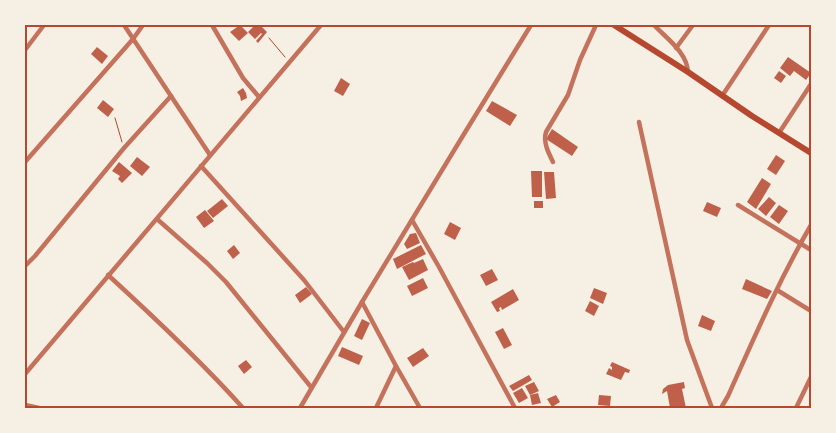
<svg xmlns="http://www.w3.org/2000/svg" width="836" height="433" font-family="'Fira Sans',sans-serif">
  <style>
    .building { fill: #bf614a }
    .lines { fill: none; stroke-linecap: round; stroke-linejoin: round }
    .path { stroke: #b5482f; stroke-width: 1 }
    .minor { stroke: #c5725c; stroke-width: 4.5 }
    .primary { stroke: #b5482f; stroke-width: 6 }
    .neatline { fill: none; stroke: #b5482f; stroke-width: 2 }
  </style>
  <rect width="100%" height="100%" fill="#f6efe4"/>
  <g class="building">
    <path d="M240,25l8,8 -9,8 -9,-9z"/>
    <path d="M255,25h5l7,7 -9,11 -2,-2 6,-7 -1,-1 -6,6 -7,-7z"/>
    <path d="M97,47l11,9 -6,8 -11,-10z"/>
    <path d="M788,57l23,16 -5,7 -12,-9 -4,5 -10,-8z"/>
    <path d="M779,71l7,5 -5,7 -7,-5z"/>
    <path d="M341,78l9,6 -7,12 -9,-5z"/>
    <path d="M243,88l3,5 1,5 -6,3 -1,-5 -3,-4z"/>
    <path d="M103,100l11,9 -6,8 -11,-9z"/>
    <path d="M492,101l25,14 -7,11 -24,-15z"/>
    <path d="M552,129l26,18 -6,9 -26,-17z"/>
    <path d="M776,155l9,6 -9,14 -9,-6z"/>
    <path d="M137,157l13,10 -8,9 -12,-10z"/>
    <path d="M119,162l13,11 -10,10 -4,-4 2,-3 -8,-5z"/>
    <path d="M531,171h11v26h-10z"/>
    <path d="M544,172h10l2,26 -10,1z"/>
    <path d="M762,178l9,6 -15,25 -9,-7z"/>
    <path d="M769,197l7,6 -10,13 -8,-7z"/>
    <path d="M222,199l6,7 -15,12 -6,-7z"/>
    <rect x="534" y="201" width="9" height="7"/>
    <path d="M707,202l14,6 -4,9 -14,-6z"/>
    <path d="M779,205l9,6 -9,13 -9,-7z"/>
    <path d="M205,210l9,11 -10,7 -8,-11z"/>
    <path d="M450,222l11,6 -6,12 -11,-6z"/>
    <path d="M416,233l4,10 -13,6 -3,-5 6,-10z"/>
    <path d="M234,245l6,8 -7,6 -6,-8z"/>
    <path d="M421,245l5,9 -29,15 -4,-10z"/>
    <path d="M423,259l5,11 -19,10 -7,-13 11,-5 1,1z"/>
    <path d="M492,269l6,11 -12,6 -6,-11z"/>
    <path d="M423,278l5,10 -16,8 -5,-10z"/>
    <path d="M746,279l26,12 -5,8 -25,-10z"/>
    <path d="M306,287l6,7 -12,9 -5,-8z"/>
    <path d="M594,288l13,5 -4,11 -13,-6z"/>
    <path d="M513,289l6,11 -17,10 -1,-3 -2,1 1,3 -3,1 -6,-10z"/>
    <path d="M590,301l9,5 -5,10 -9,-5z"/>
    <path d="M702,315l13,6 -4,10 -13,-5z"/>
    <path d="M362,319l8,4 -8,17 -8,-4z"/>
    <path d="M503,328l9,17 -8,4 -9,-17z"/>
    <path d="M342,347l21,9 -4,9 -21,-9z"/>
    <path d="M423,348l6,8 -16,11 -6,-9z"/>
    <path d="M246,360l6,7 -8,7 -6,-8z"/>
    <path d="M612,362l18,8 -1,3 -4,-1 -4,8 -15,-6 3,-6 3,2v-3l-2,-1z"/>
    <path d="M529,375l3,5 -19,11 -4,-5z"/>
    <path d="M534,382l5,9 -9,4 -5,-9z"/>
    <path d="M684,382l1,6 -3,1 4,19h-16l-3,-17 -5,3 1,-5 5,-4z"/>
    <path d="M522,388l6,10 -9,5 -6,-10z"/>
    <path d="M538,393l3,10 -9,2 -2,-10z"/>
    <path d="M556,395l4,7 -8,5 -5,-8z"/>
    <path d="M599,395l12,1 -1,10 -12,-1z"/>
  </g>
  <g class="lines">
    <g class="path">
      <path d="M269,38l16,19"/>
      <path d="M115,118l7,24"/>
    </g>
    <g class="minor">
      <path d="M124,25l86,130"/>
      <path d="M212,25l31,53 16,19"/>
      <path d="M654,25c12,13 33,27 34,47"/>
      <path d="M676,48l17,-23"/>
      <path d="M25,50l19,-25"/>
      <path d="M722,96l47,-71"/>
      <path d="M639,122l48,218 25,68"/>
      <path d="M779,133l32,-49"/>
      <path d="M25,162l108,-123 10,-14"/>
      <path d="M553,162c-5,-10 -10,-20 -7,-30l22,-37 12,-35 16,-35"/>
      <path d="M201,166l103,114 40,52"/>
      <path d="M738,205l73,45"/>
      <path d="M157,219l50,44 19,19 85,105"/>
      <path d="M412,220l27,47 76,141"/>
      <path d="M25,266l10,-10 89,-108 47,-52"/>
      <path d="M108,275c47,43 93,86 135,133"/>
      <path d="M777,290l34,21"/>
      <path d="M25,374l296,-349"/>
      <path d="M25,405l14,3"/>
      <path d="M300,408l62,-106"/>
      <path d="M376,408l20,-42"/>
      <path d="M420,408l-24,-42 -34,-64 102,-168 67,-109"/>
      <path d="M721,408l7,-12c26,-58 51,-116 83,-171"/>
      <path d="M796,408l15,-31"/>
    </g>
    <path class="primary" d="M614,25l74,47 64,44 59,37"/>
  </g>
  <rect width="836" height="433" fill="none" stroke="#f6efe4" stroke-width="52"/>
  <rect x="26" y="26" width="784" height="381" class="neatline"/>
</svg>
